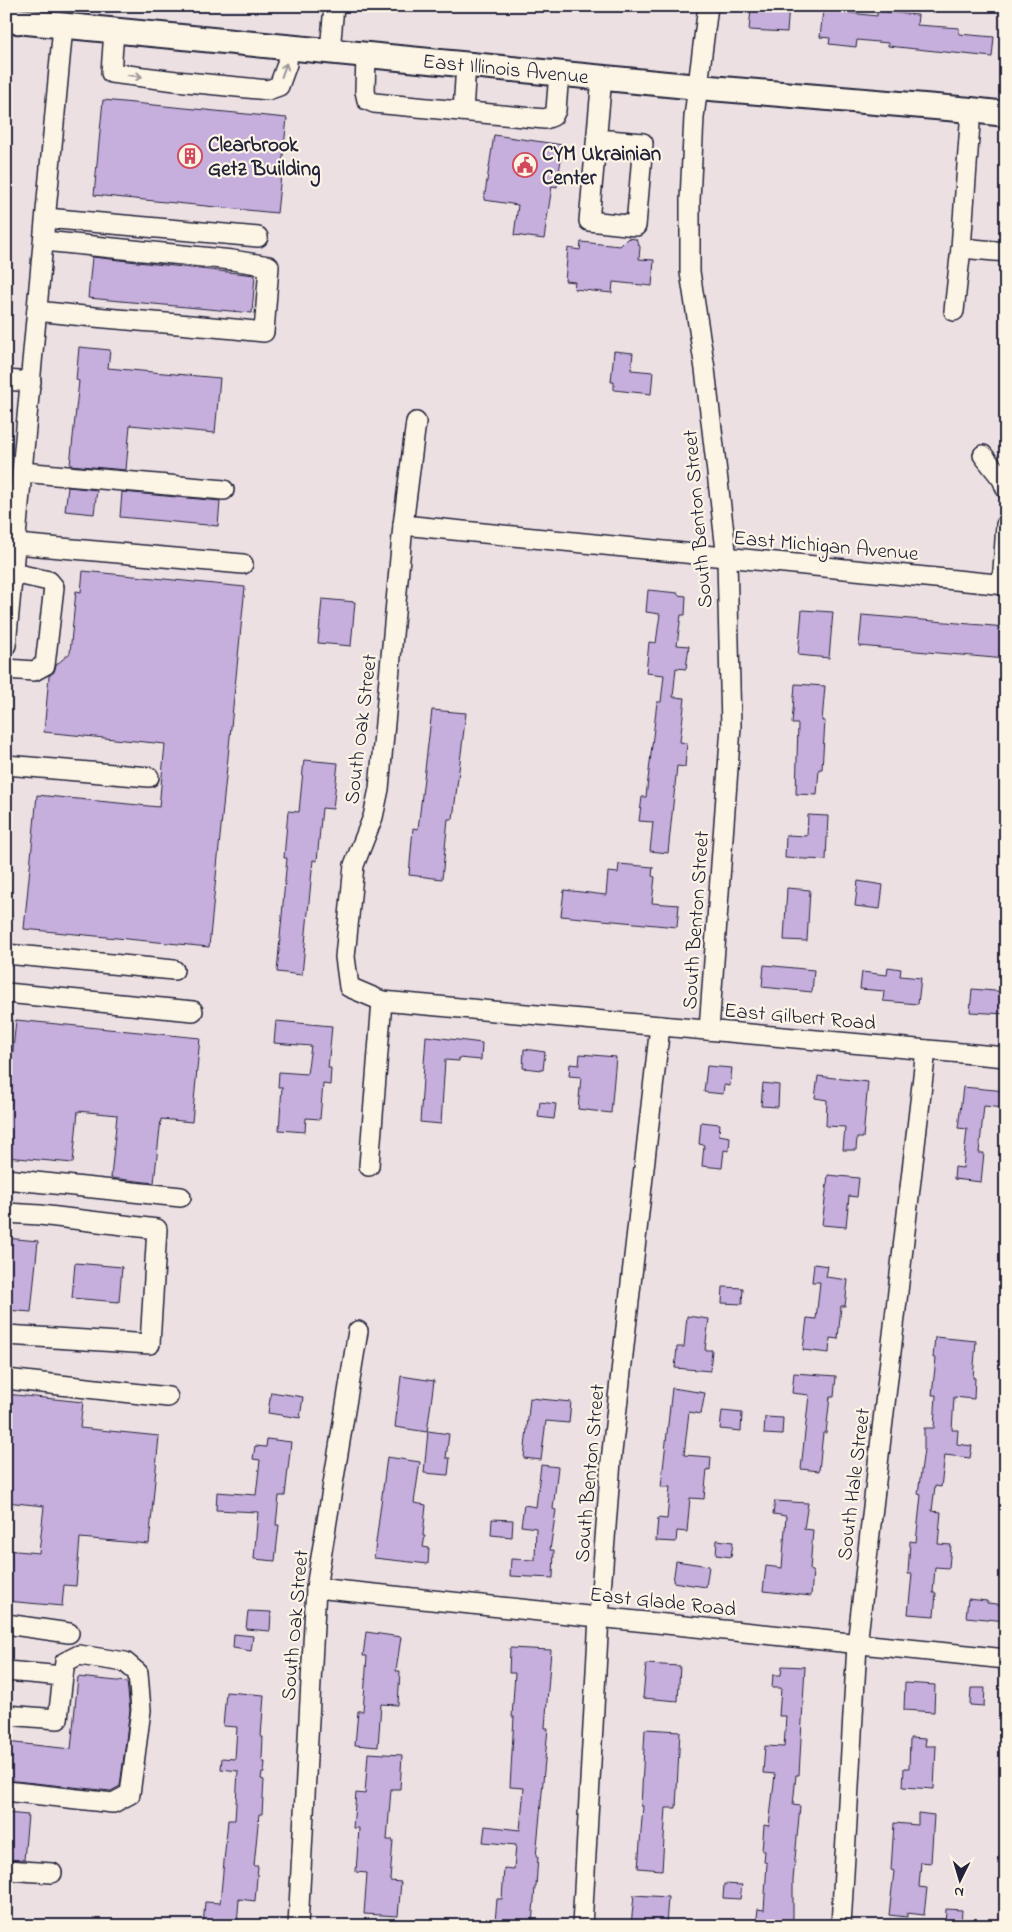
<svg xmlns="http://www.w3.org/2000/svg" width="1012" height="1932" font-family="'Indie Flower',sans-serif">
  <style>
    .building { fill: #c6aedd; stroke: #22223b }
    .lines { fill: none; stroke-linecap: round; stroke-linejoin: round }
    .minor-casing { stroke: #22223b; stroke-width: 22 }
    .major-casing { stroke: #22223b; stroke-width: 28 }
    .minor { stroke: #fcf5e5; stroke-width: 19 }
    .major { stroke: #fcf5e5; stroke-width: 24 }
    .oneway { stroke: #9a9698 }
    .labels { text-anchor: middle; stroke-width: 4.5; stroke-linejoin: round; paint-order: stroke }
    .street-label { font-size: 21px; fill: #22223b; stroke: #fcf5e5 }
    .poi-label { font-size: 21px; font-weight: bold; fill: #22223b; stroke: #fcf5e5; text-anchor: start }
  </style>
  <rect width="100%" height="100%" fill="#ece0e3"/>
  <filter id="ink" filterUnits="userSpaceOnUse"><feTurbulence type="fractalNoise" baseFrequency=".02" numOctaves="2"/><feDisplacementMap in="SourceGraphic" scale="10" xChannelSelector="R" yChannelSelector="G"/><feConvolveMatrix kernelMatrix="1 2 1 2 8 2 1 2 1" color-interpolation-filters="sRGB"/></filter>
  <g filter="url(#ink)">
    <g class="building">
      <path d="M759,6h30l-2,26 -38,-2 2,-21h8z"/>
      <path d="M823,10l54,6v-5l41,4 -1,10 42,3v6l35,3 -2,20 -104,-11v-3l-31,-3 -1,7 -27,-3 1,-6 -10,-1z"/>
      <path d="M103,100l184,18 -10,95 -183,-18z"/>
      <path d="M494,135l69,10 -6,42 -5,-1 -8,53 -30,-4 4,-30 -34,-5z"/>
      <path d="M628,238l8,1 4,8 -1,12 15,1 -2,26 -39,-4 -1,11 -38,-4 1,-7 -10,-1 3,-33 12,2 1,-8 39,4z"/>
      <path d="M92,257l163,18 -3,38 -164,-15z"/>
      <path d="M79,347l31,3 -2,18 112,10 -5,55 -85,-8 -4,45 -56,-5 9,-84 -3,-1z"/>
      <path d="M614,351l19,2 -2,17 22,2 -2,22 -37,-4v-8h-3z"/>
      <path d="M68,487l29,3 -3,24 -29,-3z"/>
      <path d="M122,492l98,9 -2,25 -98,-9z"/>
      <path d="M83,571l162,16 -36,360 -185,-18 13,-134 122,12 6,-63 -121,-12 5,-56 5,-4 2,-7 14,-12 6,-62 5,1z"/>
      <path d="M648,590l30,3v2l8,1 -1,19h-4l-4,30 12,1 -3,23 -10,-1 -3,29 12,1 -5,44 7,1 -2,24 -8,-1 -9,87 -18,-2 3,-29 -14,-1 3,-24h4l11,-95h4l3,-27 -18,-2 3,-31 7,1 4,-29 -14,-2z"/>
      <path d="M322,599l33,3 -4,44 -33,-3z"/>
      <path d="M802,610l31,2 -4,46 -31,-3z"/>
      <path d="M862,615l144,12v32l-147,-13z"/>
      <path d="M795,684l30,2 -3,35h3l-3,48h-3l-2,26 -21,-1 2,-70h-6z"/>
      <path d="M432,710l34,3 -13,106h-5l-6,60 -33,-4 4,-47 5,1z"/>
      <path d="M304,760l34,3 -5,46 -11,-1 -5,53 -4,-1 -11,115 -25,-3 10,-114h-3l4,-47 11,1z"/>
      <path d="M808,815l20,1 -2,44 -41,-2 1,-23 21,1z"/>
      <path d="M619,864l34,3 -1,9 3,1 -3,26 27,2 -2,22 -116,-11 3,-26 42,5 2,-23 10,1z"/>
      <path d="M858,881l25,4 -3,24 -25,-3z"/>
      <path d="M787,888l23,2 -3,51 -23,-1z"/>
      <path d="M764,965l50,5 -2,22 -50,-5z"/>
      <path d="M888,967l13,2 -1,7 21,2 -3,26 -35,-3 1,-10 -24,-2 2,-17 25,3z"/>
      <path d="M972,989l34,3v22l-36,-2z"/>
      <path d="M16,1020l184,18 -8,84 -31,-3 -7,64 -43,-5 6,-63 -39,-4 -5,52 -67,-6v-38z"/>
      <path d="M276,1021l56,5 -4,42h3l-1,17 -7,-1 -3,35 -14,-1 -1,14 -26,-2 3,-43h-4l1,-15 28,2 4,-28 -37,-3z"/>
      <path d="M426,1036l56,7 -1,17 -22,-2v3l-14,-1 -4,64 -21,-2z"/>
      <path d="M524,1049l21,3 -2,18 -20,-2z"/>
      <path d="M580,1054l36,3 -5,56 -33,-4 3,-32 -12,-1 1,-12 9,1z"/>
      <path d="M707,1066l25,2 -2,18 -6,-1 -1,9 -19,-2z"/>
      <path d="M818,1076l50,6 -5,56h-6l-1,12h-13l2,-23 -19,-1 1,-26 -12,-2z"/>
      <path d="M763,1083l16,2 -1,22 -17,-1z"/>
      <path d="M963,1087l43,4 -2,17 -20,-2 -5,47h5l-3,29 -27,-3 1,-12 8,1 4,-39 -9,-1z"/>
      <path d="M540,1102l16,2 -2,15 -16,-2z"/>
      <path d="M701,1122l19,2 -1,11 11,2 -1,14 -5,-1 -2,18 -20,-2 2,-21 -5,-1z"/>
      <path d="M828,1175l31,3 -2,19 -8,-1 -3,31 -24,-2z"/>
      <path d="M6,1238l32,3 -7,71 -25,-2z"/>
      <path d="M75,1263l47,4 -3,35 -47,-4z"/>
      <path d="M814,1264l14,2 -2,11 22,3 -3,26h-4l-3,33 -8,-1 -1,15 -26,-3 4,-32 9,1 4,-37h-8z"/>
      <path d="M723,1287l20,1 -1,16 -20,-1z"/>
      <path d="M687,1316l22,3 -4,31h7l-2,21 -35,-3 2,-21h7z"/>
      <path d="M935,1337l41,4 -3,37h2l-1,21 -20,-2 -2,33h6l-1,14 15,2 -2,12 -25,-3 -4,32 -6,-1 -3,25 9,1 -3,32 13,1 -2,23 -14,-1 -2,26h3l-2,23 -26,-2 4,-40h-4l2,-33 6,1 5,-47 -3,-1 6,-45v-21h10l2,-33h-4l4,-37h-3z"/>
      <path d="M794,1373l42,3 -2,21h-4l-4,36h-3l-4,38 -18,-2 8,-74 -17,-2z"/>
      <path d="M401,1376l33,5 -7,51 -32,-5z"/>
      <path d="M672,1388l33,5 -4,21 -12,-2 -5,43 27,2 -1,13 -3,-1 -3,30 -14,-1 -3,34 -10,-1 -1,11 -20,-1 2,-23 9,1 3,-32h-9z"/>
      <path d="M271,1392l32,5 -3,21 -32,-5z"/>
      <path d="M6,1394l77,8 -3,26 79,8 -10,108 -69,-6 -4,48 -12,-1 -2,21 -56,-5v-51l33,3 5,-47 -38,-4z"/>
      <path d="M530,1398l41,4 -2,21 -23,-2 -5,39 -17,-2z"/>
      <path d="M722,1411l20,2 -1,18 -21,-2z"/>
      <path d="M765,1417l18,1 -1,17 -18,-1z"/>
      <path d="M428,1431l21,3 -3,24h4l-2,17 -24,-2z"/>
      <path d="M267,1439l24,3 -6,54h-6l-3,29h3l-4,36 -21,-2 4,-47 -42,-2 1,-18 39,3 4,-35 -7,-1 2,-13 11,1z"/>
      <path d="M387,1457l33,5 -6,41 12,2 -3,31h2l-2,11 6,1 -1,16 -54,-6z"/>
      <path d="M541,1465l17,2 -5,42 3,1 -6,40h4l-1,28 -43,-2 1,-17 24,1 1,-32 -15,-2 3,-21 12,2z"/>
      <path d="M775,1501l33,2 -4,26 9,1 -3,40 3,1 -2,25 -48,-5 3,-25 16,2 4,-52 -13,-2z"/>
      <path d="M492,1519l21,1 -1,17 -21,-2z"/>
      <path d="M717,1540l16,2 -2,15 -15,-2z"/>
      <path d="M676,1561l33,5 -3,21 -33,-5z"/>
      <path d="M968,1599l19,2v2l19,2v16l-40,-4z"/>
      <path d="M248,1611l23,1 -1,19 -24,-2z"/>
      <path d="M366,1632l35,5 -5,34h4l-2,34 -17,-1 -3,43 -23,-2 3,-34h5l4,-55h-4z"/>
      <path d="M234,1634l19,2 -2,15 -18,-3z"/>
      <path d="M510,1648l41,2 -6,78h3l-12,129h2l-2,30h-1l-3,38 -37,-3 2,-23h5l2,-31 10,1 2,-24 -33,-3 2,-16 35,4 4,-42 -14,-1 4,-70h-2l3,-44h-6z"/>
      <path d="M646,1664l34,2 -2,35 -35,-3z"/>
      <path d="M782,1666l23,1 -6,108h-3l-3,30 7,1 -7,74v46h-37l2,-17 6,1 3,-47 -3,-1 1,-11h-3l2,-26 5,1 6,-52 -12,-1 2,-27 19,1 2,-31h-7l2,-28h-9l1,-13h8z"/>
      <path d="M78,1677l49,5 3,28 -10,76 -9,5 -105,-11v-38l65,7z"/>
      <path d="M905,1683l30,2 -1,27 -30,-2z"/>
      <path d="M971,1688h14l-1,18 -14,-1z"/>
      <path d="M226,1692l38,3 -3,42h2l-1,22 1,3h2l-1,11h-2l-1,6 3,1 -2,34h-3l-5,52h4l-3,35 -16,-2 -2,27h-34l2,-24 15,1 8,-83h7l3,-49 -17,-2 1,-11 13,1 2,-32 -14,-1z"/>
      <path d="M645,1729l35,2 -4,77h-10l-4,62 -24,-2 5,-62h-2z"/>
      <path d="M910,1738l16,1 -1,7h11l-2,43 -31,-2 1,-19h5z"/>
      <path d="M368,1753l34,2 -2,34h-9l-4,51h6l-3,41 11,1 -3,34 -34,-2 3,-41 -11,-1 3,-44h-6l3,-35 9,1z"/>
      <path d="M6,1813l22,2 -4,45 -18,-1z"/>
      <path d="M918,1813l16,2 -3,48 -10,-1 -2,25 8,1 -3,27 -17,-2v4l-18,-2 5,-44 -3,-1 3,-47 24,2z"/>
      <path d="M724,1884l18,1 -2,14 -17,-1z"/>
      <path d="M634,1895l34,2 -2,29h-35z"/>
      <path d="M946,1909l16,1 -1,16h-16z"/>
    </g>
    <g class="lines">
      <defs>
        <g id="minor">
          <path d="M708,6l-14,111 -4,83v72l15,97 22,190 4,168 -22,303"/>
          <path d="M114,31l-3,42 65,8 92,9 11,-4 8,-22 1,-17"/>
          <path d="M330,51l4,-45"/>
          <path d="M366,55l-1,36 2,9 7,3 171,16 8,-3 3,-6 3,-37"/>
          <path d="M971,110l-10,138 45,4"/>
          <path d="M463,111l3,-47"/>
          <path d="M597,139l46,4 -7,83 -47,-5 13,-144"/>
          <path d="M46,218l212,19"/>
          <path d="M37,311c76,9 152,13 227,21l5,-66 -37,-6 -188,-19"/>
          <path d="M954,311l7,-63"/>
          <path d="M6,380l25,2"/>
          <path d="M983,455l19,24 4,10"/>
          <path d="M22,472l202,18"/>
          <path d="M403,525l603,60"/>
          <path d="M16,544l227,20"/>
          <path d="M1002,585l4,-60"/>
          <path d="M6,645l57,-619"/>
          <path d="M6,669l28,2 11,-6 9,-78 -5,-6 -36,-8"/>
          <path d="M6,765l143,12"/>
          <path d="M6,954l168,16"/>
          <path d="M6,993l187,18"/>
          <path d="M382,1001l624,56"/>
          <path d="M369,1166l13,-165 -33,-14 -4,-30 9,-92 19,-48 6,-28 24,-264 13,-103"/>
          <path d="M6,1179l175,18"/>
          <path d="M6,1213l34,2 117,14 -7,115 -144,-9"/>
          <path d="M6,1379l162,18"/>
          <path d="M316,1588l690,71"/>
          <path d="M6,1624l63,9"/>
          <path d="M6,1671l57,5 -5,43 -52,-4"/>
          <path d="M6,1791l107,12 17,-9 11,-84 -3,-37 -13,-11 -46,-7 -14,7 -2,14"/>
          <path d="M6,1870l46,3"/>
          <path d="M298,1926l18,-338 42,-257"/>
          <path d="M582,1926l17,-309 12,-156 49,-435"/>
          <path d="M841,1926l16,-281 69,-595"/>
        </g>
        <g id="major">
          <path id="s1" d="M6,20l692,67 273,23 35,4"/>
        </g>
      </defs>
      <use href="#minor" class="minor-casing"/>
      <use href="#major" class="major-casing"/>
      <use href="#minor" class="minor"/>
      <use href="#major" class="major"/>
    </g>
    <defs><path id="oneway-shaft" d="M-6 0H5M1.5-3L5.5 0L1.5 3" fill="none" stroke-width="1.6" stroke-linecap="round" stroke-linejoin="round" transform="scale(1.25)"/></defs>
    <g class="oneway">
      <use href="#oneway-shaft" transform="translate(284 70) rotate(-71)"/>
      <use href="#oneway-shaft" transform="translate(135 76) rotate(7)"/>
    </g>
  </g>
  <defs>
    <symbol id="building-ring" viewBox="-11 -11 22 22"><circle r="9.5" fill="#fcf5e5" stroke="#d1495b" stroke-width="1.5"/><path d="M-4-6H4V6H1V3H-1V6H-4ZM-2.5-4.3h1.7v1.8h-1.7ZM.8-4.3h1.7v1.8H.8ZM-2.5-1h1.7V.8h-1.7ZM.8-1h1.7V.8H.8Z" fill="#d1495b"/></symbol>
    <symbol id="civic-ring" viewBox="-11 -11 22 22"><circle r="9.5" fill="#fcf5e5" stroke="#d1495b" stroke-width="1.5"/><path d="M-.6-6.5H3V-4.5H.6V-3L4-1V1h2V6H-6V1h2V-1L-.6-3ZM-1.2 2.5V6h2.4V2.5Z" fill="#d1495b"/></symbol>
  </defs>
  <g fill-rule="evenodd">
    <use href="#building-ring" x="176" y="142" width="28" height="28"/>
    <use href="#civic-ring" x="511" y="151" width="28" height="28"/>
  </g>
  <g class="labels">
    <g class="street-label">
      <text dy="7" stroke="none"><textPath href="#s1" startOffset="502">East Illinois Avenue</textPath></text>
      <text transform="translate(697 519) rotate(-95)" y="7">South Benton Street</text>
      <text transform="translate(826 545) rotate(5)" y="7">East Michigan Avenue</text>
      <text transform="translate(360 729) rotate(-83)" y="7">South Oak Street</text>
      <text transform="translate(695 920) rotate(-86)" y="7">South Benton Street</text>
      <text transform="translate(800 1016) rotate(5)" y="7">East Gilbert Road</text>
      <text transform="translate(589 1473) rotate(-85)" y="7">South Benton Street</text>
      <text transform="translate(853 1484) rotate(-83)" y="7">South Hale Street</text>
      <text transform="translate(663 1601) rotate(6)" y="7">East Glade Road</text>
      <text transform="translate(294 1625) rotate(-85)" y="7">South Oak Street</text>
    </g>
    <g class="poi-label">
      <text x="208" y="151">Clearbrook<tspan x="208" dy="24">Getz Building</tspan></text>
      <text x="542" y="160">CYM Ukrainian<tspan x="542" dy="24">Center</tspan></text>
    </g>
  </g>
  <rect width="1012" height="1932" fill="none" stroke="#fcf5e5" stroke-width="25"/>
  <rect x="12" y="12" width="987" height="1907" fill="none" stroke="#22223b" stroke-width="2" filter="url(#ink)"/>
  <g transform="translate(960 1880) rotate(185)" stroke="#fcf5e5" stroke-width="4" paint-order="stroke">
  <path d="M0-4L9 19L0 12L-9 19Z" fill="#22223b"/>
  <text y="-8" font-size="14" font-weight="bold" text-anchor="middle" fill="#22223b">N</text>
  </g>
</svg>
